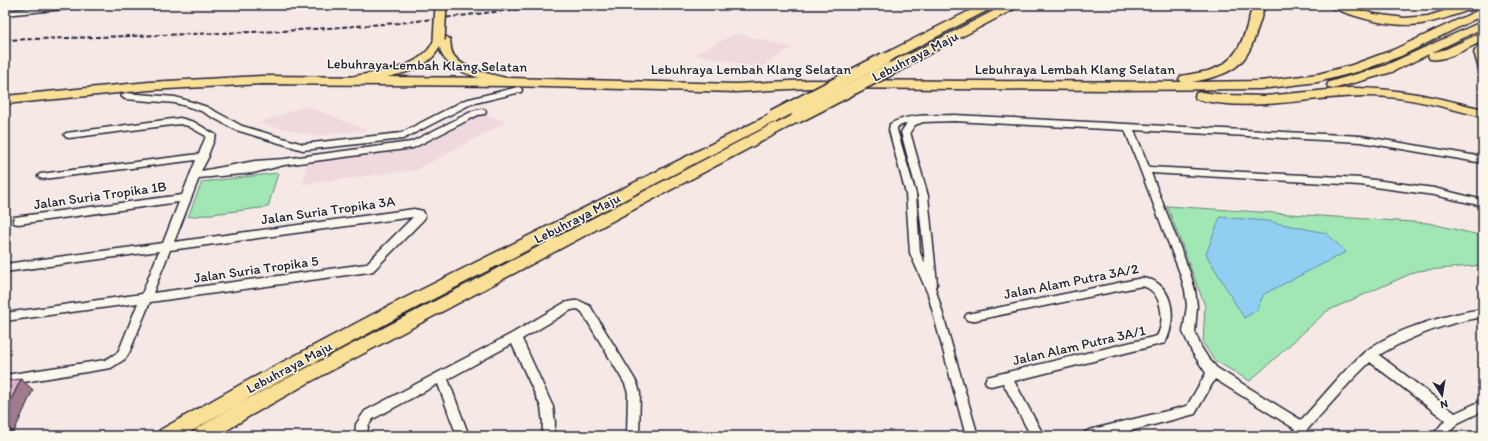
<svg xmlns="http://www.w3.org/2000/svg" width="1488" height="441" font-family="Itim,sans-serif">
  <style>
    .built { fill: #f1d8dd }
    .green { fill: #a1e7b4; stroke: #628478 }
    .water { fill: #91cff2; stroke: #658aa9 }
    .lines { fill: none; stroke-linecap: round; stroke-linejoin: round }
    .minor-casing { stroke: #22223b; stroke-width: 3 }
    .major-casing { stroke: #22223b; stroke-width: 3 }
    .highway-casing { stroke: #22223b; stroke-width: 3 }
    .minor { fill: #fbf7ec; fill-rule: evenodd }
    .major { fill: #fadf96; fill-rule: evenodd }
    .highway { fill: #fadf96; fill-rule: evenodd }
    .rail { stroke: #22223b; stroke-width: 2; stroke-dasharray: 5 2.5; stroke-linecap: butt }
    .major-bridge-casing { stroke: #22223b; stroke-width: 14; stroke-linecap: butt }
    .highway-bridge-casing { stroke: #22223b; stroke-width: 15; stroke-linecap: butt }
    .major-bridge { stroke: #fadf96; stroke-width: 11 }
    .highway-bridge { stroke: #fadf96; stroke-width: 12 }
    .shaded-wall { fill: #a07a8d; stroke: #22223b }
    .building { fill: #e4afc9; stroke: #22223b }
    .labels { text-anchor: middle; stroke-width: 3; stroke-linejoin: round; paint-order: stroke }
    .street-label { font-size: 14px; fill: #22223b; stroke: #fbf7ec }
  </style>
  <rect width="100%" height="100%" fill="#f6e9e5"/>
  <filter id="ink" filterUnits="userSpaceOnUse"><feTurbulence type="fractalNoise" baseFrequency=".025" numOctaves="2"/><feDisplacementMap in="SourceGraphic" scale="8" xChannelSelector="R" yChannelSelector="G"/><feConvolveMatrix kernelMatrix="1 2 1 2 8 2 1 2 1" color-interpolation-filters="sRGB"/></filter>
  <g filter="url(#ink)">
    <g class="built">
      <path d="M737,33l55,15 -32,20 -66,-14z"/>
      <path d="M307,106l60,24 -50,6 -60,-13z"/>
      <path d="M484,113l21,8v2l-89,47 -113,14 4,-23 105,-14 64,-32z"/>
    </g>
    <g class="green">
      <path d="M278,173l-10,34 -80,10 14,-35z"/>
      <path d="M1167,206l261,17 55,13v29l-66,6 -90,40 -77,70 -36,-21 -11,-17 2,-37z"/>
    </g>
    <path class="water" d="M1220,217l47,4 59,12 20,19 -82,42 -8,17 -12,7 -38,-64z"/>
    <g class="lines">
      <defs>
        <g id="minor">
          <path d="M62,5h26l-4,2 -79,8v-4z"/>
          <path d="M518,87l3,1 1,2 -1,2 -50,12 -68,35 -100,11 -67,-20 -35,-19 -15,-5 -11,-3 -50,-4 -4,-3 4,-3 50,4 17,5 15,5 35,19 61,18 98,-11 64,-33z"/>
          <path d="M482,109l3,1 1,2 -1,2 -7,1 -65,33 -129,17 -31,8 -54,5 -25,64 240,-33 9,2 2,5 -1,3 -51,52 -4,1 -219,30 -21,51 -4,6 -14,9 -106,17v-10l100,-15 12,-7 3,-5 18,-45 -133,18v-8l137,-19 17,-43 -154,21v-8l158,-21 16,-41 -161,22 -4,-1 -1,-3 1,-3 168,-22 14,-35 -153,19 -3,-1 -2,-2 2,-2 159,-20 7,-18 -18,-10 -8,-2 -111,14 -3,-1 -2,-2 2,-2 114,-15 14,4 22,13 -8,20 1,1 -8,15 54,-10 29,-2 127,-17 62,-31zM413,217l-47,47 -213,29 17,-43z"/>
          <path d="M954,115l407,21 122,21v6l-122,-21 -227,-12 15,37 211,11 74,10 49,12v6l-49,-11 -74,-10 -209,-12 39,100 5,17 2,16 -2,26 6,15 7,11 9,10 84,52c22,-23 41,-49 65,-69 29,-22 81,-37 117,-42v8c-37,6 -72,19 -104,38l76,58 28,-13v11l-25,12 -12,13h-14l13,-16 -75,-58 -19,19 -44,49 -2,6h-12l2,-7 -80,-50 -20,35 -84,22h-28l2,-4 4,-2 98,-24 19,-33 -14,-21 -9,-20 4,-26 -2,-16 -5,-17 -55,-143 -171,-9 -31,1 -8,3 -5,7 18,64 9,88 -2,3 43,149h-12l-38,-142 -18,-41 -4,-59 -17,-64 1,-6c19,-11 43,-8 64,-9zM907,123l-6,9 17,64 7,67 -5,-10 -4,-59 -19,-64v-3z"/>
          <path d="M1142,278c4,1 9,1 12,3 22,12 21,44 11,62l-151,38 30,55h-13l-28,-53 -12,3 -4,-1 -2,-4 2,-4 170,-41c9,-15 5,-46 -15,-50l-171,35 -4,-1 -2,-3 2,-3z"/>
          <path d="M573,301h7l10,5 47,77 3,10 -1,43h-12l1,-43 -3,-9 -43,-72 -4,-3 -7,1 -49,29 31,68 2,16 -1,13h-12l1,-13 -2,-16 -29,-63 -64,35 21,57h-12l-19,-52 -65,35 -5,7 -1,10h-12l1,-12 9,-13 146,-77 53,-31z"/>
        </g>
        <path id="major" d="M445,36l5,3c1,6 0,13 5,18 12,15 40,17 58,23l1,2 -1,2 -4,1c-20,-5 -67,-12 -69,-38 -16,30 -60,30 -90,36l-5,-3 1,-2c27,-7 60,-5 81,-27 4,-4 6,-9 8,-13z"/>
        <g id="highway">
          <path d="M981,5h15l-2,2 -106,55h-8l-2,-3 2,-3z"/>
          <path d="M1005,5h15l-2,2 -106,56h-8l-2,-3 2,-3z"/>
          <path d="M1253,5h12c-16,50 -15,67 -73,77l68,-1 58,-7 34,-9 41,-15 90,-42v7l-82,41 -41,15 -42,11 -58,7 -146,1 -304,-2 -74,4 -227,-6 -248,-2 -112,6 -144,14v-8l144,-14 112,-6 248,2 227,6 74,-4 371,2 -2,-3 2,-3c9,-2 18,-3 27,-5 34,-10 36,-37 45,-66z"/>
          <path d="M1328,5h16l30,9 31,4 23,-2 35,-11h9l2,2 -2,2c-17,6 -33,12 -51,15 -30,4 -63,-6 -91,-17z"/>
          <path d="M1483,21v7l-52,25 15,-4 37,-17v9c-14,6 -38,21 -53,18l-2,-3 1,-2 -37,18 -59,17 -4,-1 -2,-3 2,-3 55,-16z"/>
          <path d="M1483,45v25l-4,-1 -5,-17 5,-6z"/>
          <path d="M1349,88c46,-1 90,10 134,21v8c-39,-10 -79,-22 -120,-21 -55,1 -112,17 -167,3l-1,-3 1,-3 5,-1 25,3 39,1z"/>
          <path d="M773,113l5,1 2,3 -2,3 -385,200 -157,85 556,-291 5,-1 5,1 2,3 -2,3 -492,262 -62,35 -30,19h-25l2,-6 39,-24 -50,30h-26l2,-6 85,-48 136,-72z"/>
        </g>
      </defs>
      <use href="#minor" class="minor-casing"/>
      <use href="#major" class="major-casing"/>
      <use href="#highway" class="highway-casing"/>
      <use href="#minor" class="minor"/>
      <use href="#major" class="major"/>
      <use href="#highway" class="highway"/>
      <path class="rail" d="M5,40l279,-9 115,-8 155,-18"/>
      <defs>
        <path id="major-bridge" d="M439,40l2,-35"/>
        <g id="highway-bridge">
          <path d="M773,117l111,-58"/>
          <path d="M797,117l111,-57"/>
        </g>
      </defs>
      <use href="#major-bridge" class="major-bridge-casing"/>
      <use href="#highway-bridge" class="highway-bridge-casing"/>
      <use href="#major-bridge" class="major-bridge"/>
      <use href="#highway-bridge" class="highway-bridge"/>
    </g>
    <path class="shaded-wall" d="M21,379l12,11 -21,46h-7v-24z"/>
    <path class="building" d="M21,379l-16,33v-31z"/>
  </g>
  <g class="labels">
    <g class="street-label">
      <text transform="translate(915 56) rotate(-27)" y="5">Lebuhraya Maju</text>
      <text transform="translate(427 65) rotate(1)" y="5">Lebuhraya Lembah Klang Selatan</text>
      <text x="751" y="74">Lebuhraya Lembah Klang Selatan</text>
      <text x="1075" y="74">Lebuhraya Lembah Klang Selatan</text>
      <text transform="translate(100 195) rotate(-8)" y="5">Jalan Suria Tropika 1B</text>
      <text transform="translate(328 210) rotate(-8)" y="5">Jalan Suria Tropika 3A</text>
      <text transform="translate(577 218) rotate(-27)" y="5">Lebuhraya Maju</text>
      <text transform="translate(256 269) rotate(-8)" y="5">Jalan Suria Tropika 5</text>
      <text transform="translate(1071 281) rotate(-11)" y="5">Jalan Alam Putra 3A/2</text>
      <text transform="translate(1079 345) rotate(-13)" y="5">Jalan Alam Putra 3A/1</text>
      <text transform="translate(289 367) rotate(-28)" y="5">Lebuhraya Maju</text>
    </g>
  </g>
  <rect width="1488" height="441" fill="none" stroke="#fbf7ec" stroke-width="20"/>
  <rect x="10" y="10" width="1468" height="421" fill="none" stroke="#22223b" stroke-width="1.5" filter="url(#ink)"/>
  <g transform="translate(1442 395) rotate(168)" stroke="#fbf7ec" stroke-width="3" paint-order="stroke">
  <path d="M0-3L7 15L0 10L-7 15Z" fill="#22223b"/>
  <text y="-6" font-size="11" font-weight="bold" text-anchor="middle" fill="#22223b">N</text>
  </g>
</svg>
